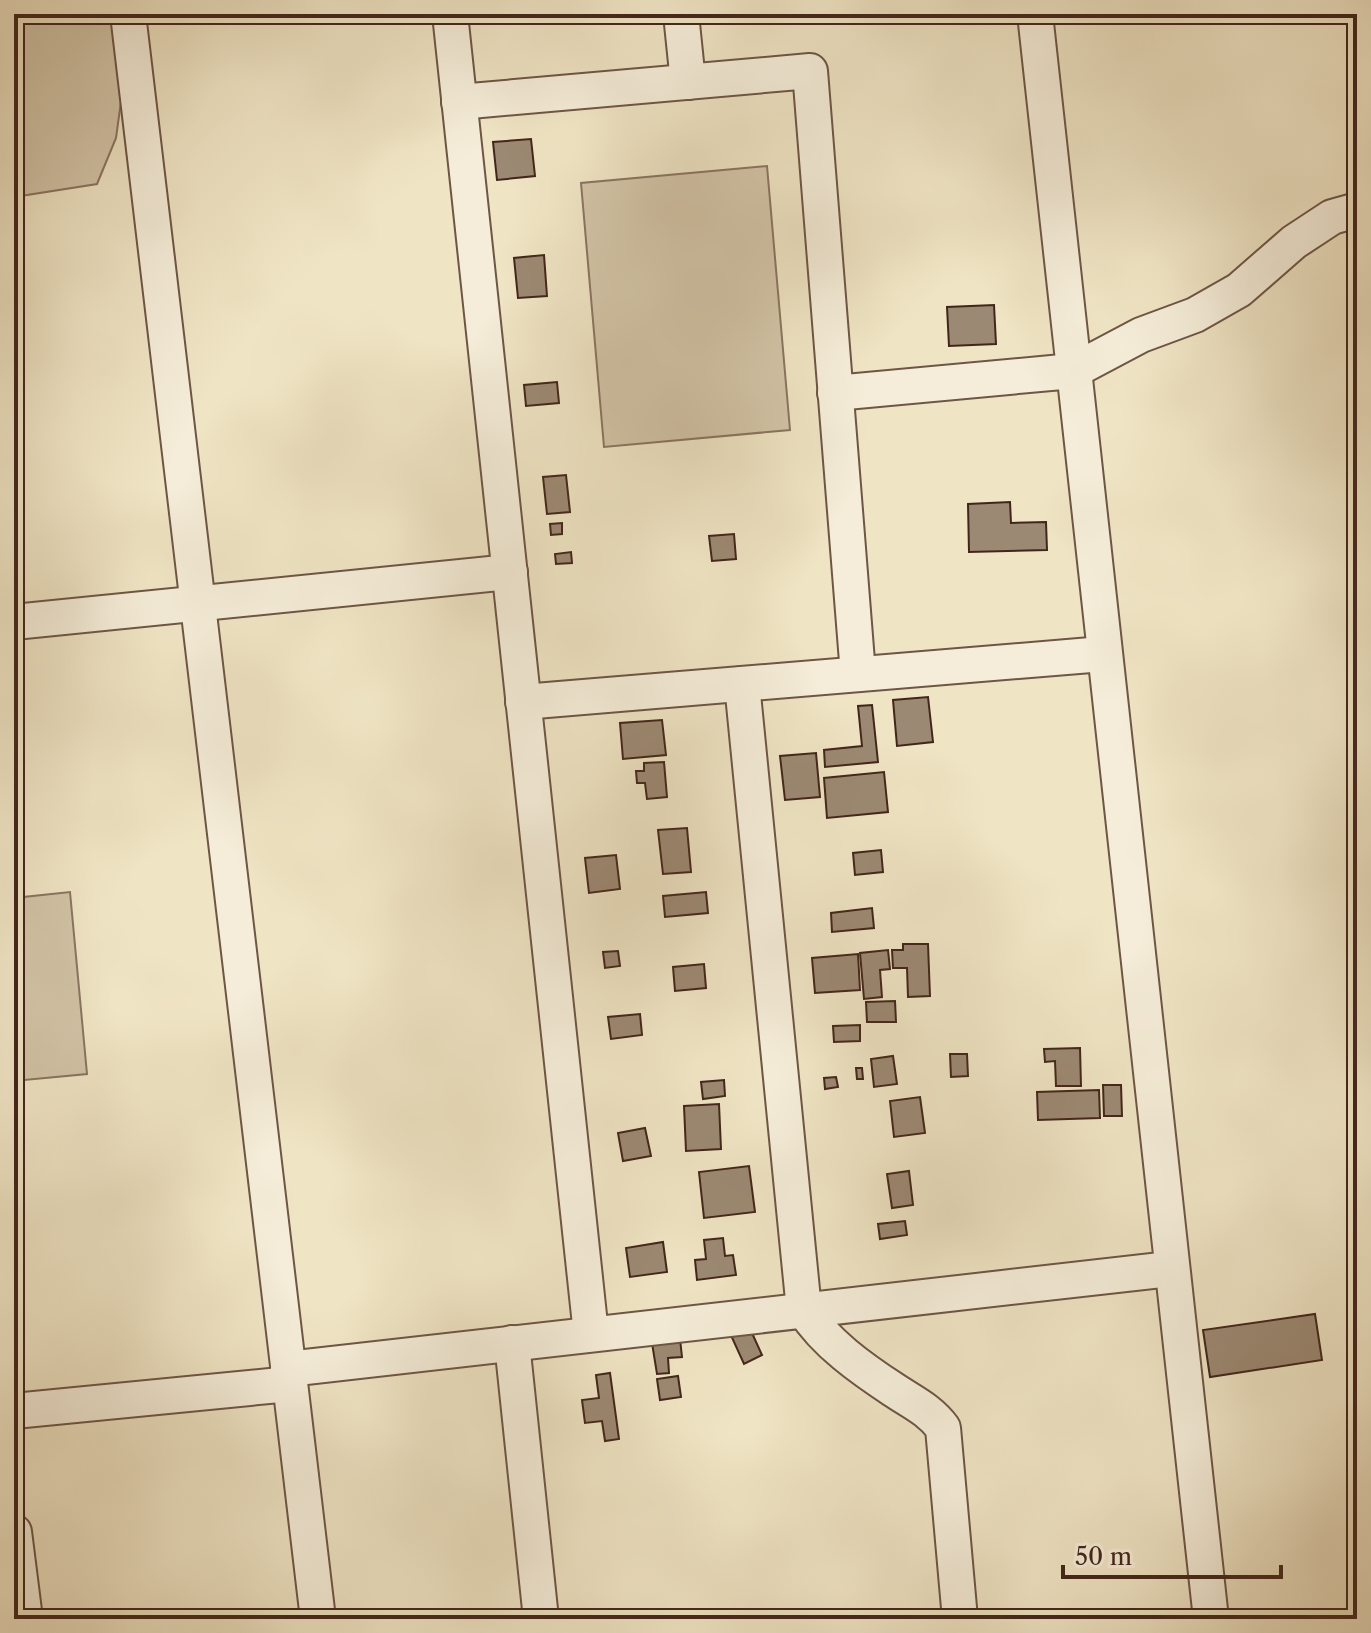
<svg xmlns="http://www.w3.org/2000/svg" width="1371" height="1633" font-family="'Libre Caslon Text',serif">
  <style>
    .green { fill: #d2c4a7; stroke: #8a7561; stroke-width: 2 }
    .building { fill: #9c8973; stroke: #43261b; stroke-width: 2 }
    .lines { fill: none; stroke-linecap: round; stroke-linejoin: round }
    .minor-casing { stroke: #6e5645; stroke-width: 38 }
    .minor { stroke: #f5edd9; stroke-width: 34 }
  </style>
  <rect width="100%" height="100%" fill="#efe4c4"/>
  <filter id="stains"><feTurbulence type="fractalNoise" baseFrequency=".0025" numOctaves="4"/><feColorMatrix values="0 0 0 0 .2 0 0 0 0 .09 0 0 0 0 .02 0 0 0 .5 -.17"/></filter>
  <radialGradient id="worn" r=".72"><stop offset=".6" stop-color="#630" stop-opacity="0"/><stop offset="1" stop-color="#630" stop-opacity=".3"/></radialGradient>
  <g class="green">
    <path d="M14,14h112l-3,73 -7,51 -19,46 -83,13z"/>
    <path d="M767,166l23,264 -186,17 -23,-264z"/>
    <path d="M70,892l17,182 -73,7v-183z"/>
  </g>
  <g class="building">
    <path d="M540,14h44l1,7 -44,3z"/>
    <path d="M700,14h49v4l-48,5z"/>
    <path d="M531,139l4,37 -38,4 -4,-38z"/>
    <path d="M544,255l3,41 -29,2 -4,-40z"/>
    <path d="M994,305l2,39 -47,2 -2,-39z"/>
    <path d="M557,382l2,21 -33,3 -2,-21z"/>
    <path d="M566,475l4,37 -23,2 -4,-37z"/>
    <path d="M1010,502l1,21 35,-1 1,28 -78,2 -1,-48z"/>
    <path d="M562,523v11l-11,1 -1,-11z"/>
    <path d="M734,534l2,25 -24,2 -3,-25z"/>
    <path d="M571,552l1,11 -16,1 -1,-10z"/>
    <path d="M928,697l5,45 -36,4 -4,-46z"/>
    <path d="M872,705l6,57 -53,5 -1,-17 38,-4 -4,-40z"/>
    <path d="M662,720l4,35 -43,4 -3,-36z"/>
    <path d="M816,753l4,44 -35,3 -5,-44z"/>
    <path d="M664,762l3,35 -20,2 -2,-16h-8l-1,-12h8v-8z"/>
    <path d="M884,772l4,40 -61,6 -3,-40z"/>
    <path d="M687,828l4,44 -28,2 -5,-44z"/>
    <path d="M881,850l2,22 -28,3 -2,-22z"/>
    <path d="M616,855l4,34 -31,4 -4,-35z"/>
    <path d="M706,892l2,21 -43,4 -2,-21z"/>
    <path d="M872,908l2,20 -42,4 -1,-19z"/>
    <path d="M903,944h25l2,52 -22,1 -1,-29h-14l-1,-18h11z"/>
    <path d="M888,950l2,19 -10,1 2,27 -18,2 -4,-46z"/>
    <path d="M618,951l2,15 -15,2 -2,-16z"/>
    <path d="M858,954l2,36 -45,3 -3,-35z"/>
    <path d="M704,964l2,24 -31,3 -2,-24z"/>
    <path d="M895,1001l1,21h-29l-1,-20z"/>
    <path d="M640,1014l2,21 -31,4 -3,-22z"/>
    <path d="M860,1025v16l-26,1 -1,-16z"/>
    <path d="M1080,1048l1,38h-25l-1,-25 -10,1 -1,-13z"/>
    <path d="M950,1054h17l1,22 -17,1z"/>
    <path d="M893,1056l4,28 -23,3 -3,-28z"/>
    <path d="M856,1068h6l1,11h-6z"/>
    <path d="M836,1077l2,10 -13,2 -1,-11z"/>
    <path d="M724,1080l1,16 -22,3 -2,-17z"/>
    <path d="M1103,1085h18l1,31h-18z"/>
    <path d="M1099,1090l1,28 -62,2 -1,-28z"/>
    <path d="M920,1097l5,36 -31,4 -4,-36z"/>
    <path d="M719,1104l2,45 -35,2 -2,-45z"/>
    <path d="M645,1128l6,28 -28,5 -5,-28z"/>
    <path d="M749,1166l6,46 -51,6 -5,-46z"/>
    <path d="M909,1171l4,34 -21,3 -5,-34z"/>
    <path d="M905,1221l2,14 -27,4 -2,-15z"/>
    <path d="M723,1238l2,18 8,-1 3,20 -39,5 -2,-20 11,-1 -2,-19z"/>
    <path d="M663,1242l4,30 -37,5 -4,-29z"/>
    <path d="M1315,1314l7,46 -112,17 -7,-47z"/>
    <path d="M747,1322l15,33 -18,9 -15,-33z"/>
    <path d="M680,1339l2,18 -14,1 1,15 -12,1 -5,-31z"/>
    <path d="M610,1373l9,66 -14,2 -3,-20 -17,2 -3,-23 17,-2 -3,-23z"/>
    <path d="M678,1376l3,21 -21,3 -3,-21z"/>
  </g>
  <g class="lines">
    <defs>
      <g id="minor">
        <path d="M128,14l190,1605"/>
        <path d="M450,14l141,1320"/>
        <path d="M681,14l7,68"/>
        <path d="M1035,14l176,1605"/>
        <path d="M459,102l351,-31 48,603"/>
        <path d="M835,393l238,-22 68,-36 54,-20 44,-25 55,-48 38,-25 25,-7"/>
        <path d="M14,622l496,-50"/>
        <path d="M742,684l62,626c21,33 58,59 90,80 18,12 36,20 49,38l17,191"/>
        <path d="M523,702l580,-48"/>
        <path d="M512,1343l29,276"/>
        <path d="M288,1369l882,-100"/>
        <path d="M14,1411l276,-27"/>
        <path d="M14,1532l11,87"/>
      </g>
    </defs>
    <use href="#minor" class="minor-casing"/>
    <use href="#minor" class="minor"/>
  </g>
  <rect width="1371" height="1633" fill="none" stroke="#efe4c4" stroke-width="48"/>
  <rect x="16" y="16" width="1339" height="1601" fill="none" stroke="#43261b" stroke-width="4"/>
  <rect x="24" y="24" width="1323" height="1585" fill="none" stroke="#43261b" stroke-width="2"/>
  <path d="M1063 1565v12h218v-12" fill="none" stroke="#43261b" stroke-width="4"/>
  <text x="1075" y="1565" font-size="24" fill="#43261b" stroke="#f5edd9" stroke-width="6" paint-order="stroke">50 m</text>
  <rect width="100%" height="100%" filter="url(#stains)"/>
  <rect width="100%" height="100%" fill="url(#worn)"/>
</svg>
